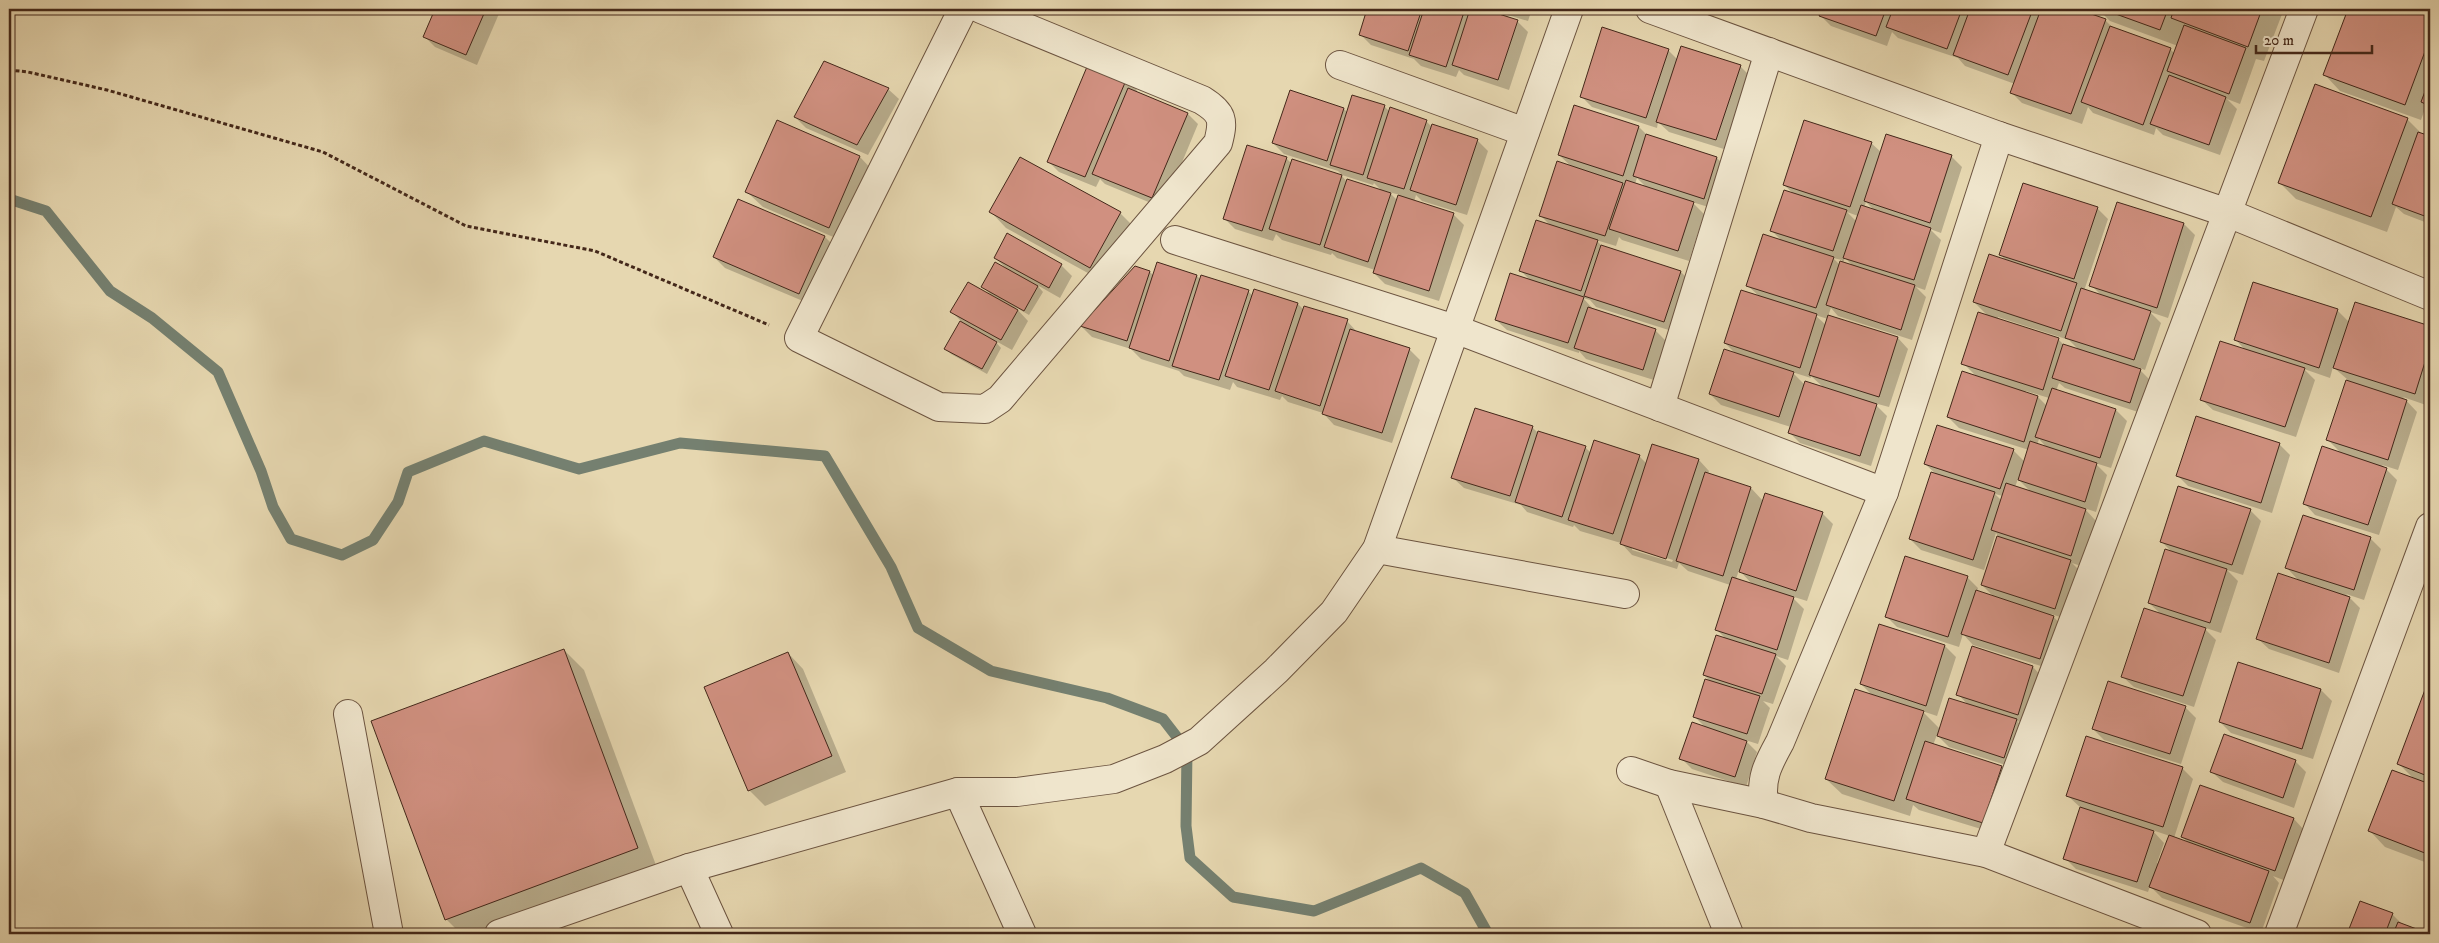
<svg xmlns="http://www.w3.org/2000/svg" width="2439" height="943" font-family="'IM FELL DW Pica',serif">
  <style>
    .shadow { fill: #0003; fill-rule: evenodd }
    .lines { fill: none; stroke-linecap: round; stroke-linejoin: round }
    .stream { stroke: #758070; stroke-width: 11 }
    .building { fill: #d09080; stroke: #44281a }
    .minor-casing { stroke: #6c5440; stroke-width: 30 }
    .path { stroke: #44281a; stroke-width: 3; stroke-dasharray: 4 2.5; stroke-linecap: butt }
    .minor { stroke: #efe5cc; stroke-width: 28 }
  </style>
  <rect width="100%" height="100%" fill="#e6d7b0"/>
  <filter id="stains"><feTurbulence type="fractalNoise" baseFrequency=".004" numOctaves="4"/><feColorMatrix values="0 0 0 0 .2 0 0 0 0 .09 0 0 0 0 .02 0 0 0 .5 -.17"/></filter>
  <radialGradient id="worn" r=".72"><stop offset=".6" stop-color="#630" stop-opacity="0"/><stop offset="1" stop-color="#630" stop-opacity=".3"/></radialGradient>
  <g class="shadow">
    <path d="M437,9h64l-24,56 -42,-18 -10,-10z"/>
    <path d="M1369,9h110l38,12 11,11 -19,58 -45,-15 -5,-5 -3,7 -35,-11 -7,-7 -43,-14 -11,-11z"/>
    <path d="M1488,9h44l-4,12z"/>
    <path d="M1811,9h262l32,11 8,8 57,21 5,5 3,-8 -68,-25 -12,-12h186l-20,52 -8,-2 -16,45 -13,-5 10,10 -17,46 -57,-20 -7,-7 -2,7 -61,-22 -5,-6 -6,17 -60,-21 -11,-11 4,-8 -50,-18 -7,-8 -60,-20 -6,-6 -5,14 -56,-20 -10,-10 1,-3z"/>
    <path d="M2349,9h81v101l-4,-4 -5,14 -81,-29 -15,-16z"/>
    <path d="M1668,50l10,10 62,6 11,11 -24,73 -58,-18 -11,-10 -1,6 -65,-21 -11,-11z"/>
    <path d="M1126,79l11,11 -1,2 52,22 10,10 -35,84 -58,-24 -5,-5 -4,8 -37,-15 -11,-11z"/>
    <path d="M888,89l11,10 -31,56 -62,-27 -11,-11z"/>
    <path d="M1353,97l32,10 5,5 36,9 6,6 45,13 11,11 -21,64 -45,-14 -6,-6 -2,7 39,12 11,11 -25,76 -54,-17 -11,-11 1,-3 -38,-12 -5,-5 -1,2 -49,-15 -6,-6 -3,7 -38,-12 -11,-11 62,-60 6,6 1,-4 49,16 5,6 44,12 7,7 2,-6 -19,-5 -7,-7 -1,2 -31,-10 -4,-4 -54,-17 -11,-11 71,-34 4,4z"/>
    <path d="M1575,107l64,20 8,8 70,23 11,11 -13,40 -23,-7 12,12 -15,47 -67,-21 -3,-3 -3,9 -20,-6 7,7 78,25 10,10 -16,50 -79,-25 -6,-7 -7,-2 11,12 61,20 11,11 -12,39 -68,-21 -7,-8v2l-72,-23 -11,-10 35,-39 -10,-10 31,-44 -12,-12 32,-48 -13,-12zM1637,178l10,10 -12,-4z"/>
    <path d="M2407,119l16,16 7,3v86l-26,-10 -8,-7 -9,25 -91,-33 -16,-16z"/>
    <path d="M778,122l82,35 15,16 -30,69 -82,-35 -16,-15z"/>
    <path d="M1886,136l66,21 10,10 -21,66 -11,-4 11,11 -16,50 -9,-3 10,10 -14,43 -74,-24 -7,-8 -3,8 70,22 10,11 -19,58 -15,-4 13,13 -16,50 -71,-23 -11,-11 2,-5 -70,-22 -11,-11 27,-39 -12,-12 35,-46 -12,-11 35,-44 -11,-11 23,-36 -11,-10 87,-42 10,9zM1866,202l10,10 -12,-4zM1847,212l11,4 -1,6zM1833,258l9,2 -2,5zM1845,258l8,8 -10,-3zM1815,315l13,4 -2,6zM1792,372l19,6v-2l12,11 -18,-2z"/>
    <path d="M739,200l86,37 11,11 -26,56 -85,-36 -11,-11z"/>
    <path d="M2118,203l66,21 11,11 -27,83 -18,-6 11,11 -16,47 -8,-3 14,14 -10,32 -76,-25 -6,-5 -3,8 60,19 11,11 -16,47 -16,-5 12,12 -11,37 -12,-4 12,13 -15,45 -9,-3 9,9 -15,47 -15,-5 13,14 -13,41 -78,-24 -10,-11 -4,13 -62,-20 -11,-11 81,-39 11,11 -1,4 18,6 -13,-13 16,-49 -2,-3 -12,37 -63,-20 -11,-11 26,-65 -11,-10 88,-14 12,12 4,-12 -70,-22 -11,-11 29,-40 -14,-14 26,-46 -15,-15 33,-41 -7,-6 97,-47 11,11 -24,72 18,5 -11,-11zM1998,317l71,23 11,11 -15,-5 -7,-7 -60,-19zM2026,391l23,7 -2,8 -9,-9 -13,-4zM2039,439l9,10 -11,-4zM2018,479l14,14 -17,-6zM1995,494l8,2 -1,5z"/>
    <path d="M991,212l129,1 16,16 -30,54 -100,-55z"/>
    <path d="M995,258l66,7 11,11 -12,22 -23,-13 6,7 -14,23 -14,-8 13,14 -16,29 -18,-10 7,8 -14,26 -36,-20 -5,-5 15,-28 -9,-9 39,-17 -8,-8 23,-19z"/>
    <path d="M1158,264l39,12 4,4 47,11 5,5 1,-5 44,13 6,6 43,11 11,12 51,16 11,11 -28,83 -58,-18 -11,-12 -35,-11 -6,-6 -2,4 -43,-13 -4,-5 -3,8 -46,-14 -5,-5 -38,-12 -10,-10 -39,-12 -11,-11 69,-54 4,4z"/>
    <path d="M2355,303l75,24v63l-4,15 -23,-8 14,15 -19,58 -16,-5 15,15 -18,55 -64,-20 -10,-11 37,-50 -14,-14 19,-61 -14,-12 -3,11 -26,-9 11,11 -19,57 -83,-27 -11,-10 44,-49 -10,-11 101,-30 12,12z"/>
    <path d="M1532,427l7,7 46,13 6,6 48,3 8,8 52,-4 10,11 -1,3 43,14 12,13 59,12 11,11 -26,77 -16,-5 13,13 -16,51 -12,-4 10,10 -13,38 -10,-3 7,7 -12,36 -13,-4 12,12 -11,35 -54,-18 -11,-11 25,-30 -12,-12 17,-34 -7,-7 22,-36 -10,-10 14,-44 -42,-14 -9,-8 -2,6 -45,-14 -11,-12 -41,-12 -6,-6 -1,2 -46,-15 -6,-7 -57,-17 -11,-10zM1632,547l41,13 -1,2 -40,-12zM1739,570l14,15 -17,-6z"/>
    <path d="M2279,444l11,11 -18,58 -84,-27 -11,-11z"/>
    <path d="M2250,510l11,11 -18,54 -16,-5 11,11 -17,52 -18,-6 13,13 -22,67 -60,-20 -11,-10 39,-62 -13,-12 24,-50 -12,-12z"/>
    <path d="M2370,538l11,11 -17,51 -18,-6 14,14 -21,65 -70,-24 -11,-10 42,-57 -13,-14z"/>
    <path d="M1880,625l65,21 11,11 -19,59 -15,-5 18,18 28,-24 -10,-11 75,-27 10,11 -15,47 -11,-4 10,10 -12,37 -66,-21 -12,-12 -4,10 68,22 11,11 -18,55 -75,-23 -6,-5 -3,11 -68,-22 -16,-15 47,-83 -12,-12z"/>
    <path d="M564,650l20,20 73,198 -179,66h-17l-15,-15z"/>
    <path d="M788,653l15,16 43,103 -81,34 -16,-16z"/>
    <path d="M2239,664l82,26 11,11 -19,58 -82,-26 -11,-11z"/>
    <path d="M2430,669v14l-4,-4z"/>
    <path d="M2427,689l3,1v174l-45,-17 -15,-16 44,-52 -16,-16z"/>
    <path d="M2185,707l11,11 -15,46 -77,-24 -11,-11z"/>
    <path d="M2295,761l11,11 -12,36 -71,-26 -11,-10z"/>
    <path d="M2182,768l11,11 -19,59 15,5 -7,-6 19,-50 93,32 10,11 -18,51 -13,-5 6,7 -18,50 -99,-35 -12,-12 -2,6 -72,-23 -11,-11 16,-50 -13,-12zM2152,830l18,6 -11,28 -2,-1 7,-20z"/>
    <path d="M2361,903l31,11 11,11 25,9h-79z"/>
  </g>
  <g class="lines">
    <path class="stream" d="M9,199l37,12 64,80 42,27 66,54 43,99 12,36 18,32 51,16 31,-15 25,-38 10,-30 76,-31 95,28 101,-26 145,13 66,111 27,61 73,43 116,27 56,21 24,31 -1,76 4,32 43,39 81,14 107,-43 44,25 23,41"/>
  </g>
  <g class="building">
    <path d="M435,9h51l-20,46 -43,-18z"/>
    <path d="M1367,9h55l-14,42 -49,-16z"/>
    <path d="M1424,9h41l-19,58 -37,-12z"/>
    <path d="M1470,9h13l35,11 -20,60 -46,-15z"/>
    <path d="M1822,9h64l-10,27 -57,-20z"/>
    <path d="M1893,9h69l-15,40 -61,-22z"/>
    <path d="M1970,9h63l-25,66 -55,-20z"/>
    <path d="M2041,9h36l29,10 -35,95 -61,-21z"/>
    <path d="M2102,9h66l-8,21z"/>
    <path d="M2174,9h88l-14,38 -77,-29z"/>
    <path d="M2348,9h82v29l-25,67 -82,-30z"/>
    <path d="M2184,25l62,23 -17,46 -62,-23z"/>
    <path d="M2110,26l61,22 -28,77 -62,-23z"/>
    <path d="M1602,27l67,22 -23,69 -66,-21z"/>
    <path d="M1681,46l60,19 -25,75 -60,-18z"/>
    <path d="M824,61l65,27 -32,57 -63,-28z"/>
    <path d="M1089,62l38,16 -42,99 -38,-15z"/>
    <path d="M2169,75l57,22 -17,48 -59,-21z"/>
    <path d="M2430,78v28l-9,-4z"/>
    <path d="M2315,84l93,34 -37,99 -93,-34z"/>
    <path d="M1128,88l60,25 -36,85 -60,-24z"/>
    <path d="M1290,90l54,18 -17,53 -55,-18z"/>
    <path d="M1352,95l33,10 -22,70 -33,-10z"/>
    <path d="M1574,105l65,21 -16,50 -65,-21z"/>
    <path d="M1390,107l37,13 -23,69 -37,-11z"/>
    <path d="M777,120l83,36 -31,72 -84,-36z"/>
    <path d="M1804,120l68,22 -22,65 -67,-22z"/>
    <path d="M1432,124l46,15 -22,66 -46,-15z"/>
    <path d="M2418,132l12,4v82l-38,-14z"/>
    <path d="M1646,134l71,23 -13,42 -71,-23z"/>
    <path d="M1886,134l66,21 -22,68 -66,-22z"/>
    <path d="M1247,145l40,12 -25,74 -39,-12z"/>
    <path d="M1020,157l101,55 -31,56 -101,-56z"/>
    <path d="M1292,159l50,16 -22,70 -51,-16z"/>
    <path d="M1557,161l66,22 -18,53 -66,-20z"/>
    <path d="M1347,179l44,14 -23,69 -44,-15z"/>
    <path d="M1626,180l68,22 -16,49 -69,-22z"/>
    <path d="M2023,183l75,24 -24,72 -75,-24z"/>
    <path d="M1784,190l63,20 -14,41 -63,-20z"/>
    <path d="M1398,195l56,18 -25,78 -56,-18z"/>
    <path d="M738,199l87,37 -26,58 -86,-37z"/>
    <path d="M2117,202l67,21 -27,85 -68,-22z"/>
    <path d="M1861,205l70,23 -17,52 -71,-22z"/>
    <path d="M1536,220l62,20 -17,51 -62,-20z"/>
    <path d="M1007,233l55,31 -13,24 -55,-30z"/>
    <path d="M1763,234l71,23 -18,51 -70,-22z"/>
    <path d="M1601,245l80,26 -17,51 -80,-26z"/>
    <path d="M1989,254l88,29 -16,48 -88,-29z"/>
    <path d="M1840,261l75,24 -14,45 -75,-25z"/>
    <path d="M995,262l43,24 -14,25 -43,-24z"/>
    <path d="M1157,262l40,13 -28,86 -40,-13z"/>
    <path d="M1135,266l15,5 -23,70 -47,-15z"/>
    <path d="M1510,273l74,24 -16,46 -73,-23z"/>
    <path d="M1201,275l48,15 -30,90 -47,-14z"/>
    <path d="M968,282l50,28 -17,30 -51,-28z"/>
    <path d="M2253,282l85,27 -19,59 -85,-28z"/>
    <path d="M2081,288l70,23 -17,49 -69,-22z"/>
    <path d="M1254,289l44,14 -29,87 -44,-14z"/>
    <path d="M1741,290l76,24 -17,54 -76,-25z"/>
    <path d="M2355,302l75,24v20l-15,48 -82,-26z"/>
    <path d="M1304,306l44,13 -28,87 -45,-15z"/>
    <path d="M1588,307l68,22 -13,41 -69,-22z"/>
    <path d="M1978,312l81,26 -16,52 -82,-26z"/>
    <path d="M1828,315l70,22 -19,60 -70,-22z"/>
    <path d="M960,321l37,21 -15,27 -38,-20z"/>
    <path d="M1350,329l60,19 -28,85 -60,-19z"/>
    <path d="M2220,341l85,27 -20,59 -85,-27z"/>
    <path d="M2063,344l78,25 -11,34 -78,-25z"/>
    <path d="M1724,349l70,23 -15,45 -70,-23z"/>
    <path d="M1962,371l76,25 -14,46 -77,-25z"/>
    <path d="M2346,380l61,20 -19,60 -62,-20z"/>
    <path d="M1805,381l72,23 -17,52 -72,-23z"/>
    <path d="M2052,388l64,21 -16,49 -65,-21z"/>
    <path d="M1475,408l58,18 -23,70 -59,-18z"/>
    <path d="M2196,416l84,27 -19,60 -85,-27z"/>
    <path d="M1937,425l77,24 -14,40 -76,-25z"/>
    <path d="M1538,431l48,15 -24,71 -47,-15z"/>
    <path d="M1594,440l46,15 -27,79 -45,-14z"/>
    <path d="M2030,441l67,22 -12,39 -67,-22z"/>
    <path d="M1652,444l47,15 -33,100 -46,-15z"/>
    <path d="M2322,446l65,22 -19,57 -65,-21z"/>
    <path d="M1705,472l46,15 -28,89 -47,-15z"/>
    <path d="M1931,472l64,20 -22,68 -64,-21z"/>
    <path d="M2006,483l80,26 -15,47 -80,-26z"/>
    <path d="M2178,486l73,23 -19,56 -72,-23z"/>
    <path d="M1765,493l58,19 -27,79 -57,-19z"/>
    <path d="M2303,515l68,22 -17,53 -69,-22z"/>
    <path d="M1997,536l74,24 -16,49 -74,-24z"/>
    <path d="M2165,549l62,20 -17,54 -62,-20z"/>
    <path d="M1905,556l63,20 -20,61 -63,-20z"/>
    <path d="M2278,573l72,24 -21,66 -73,-24z"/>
    <path d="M1732,577l62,20 -17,53 -62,-20z"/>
    <path d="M1976,590l78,26 -14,43 -79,-25z"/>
    <path d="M2144,608l62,20 -23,68 -62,-19z"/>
    <path d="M1879,624l66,21 -19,61 -66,-22z"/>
    <path d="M1716,635l60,19 -14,40 -59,-19z"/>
    <path d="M1972,646l61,20 -15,49 -62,-20z"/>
    <path d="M564,649l74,199 -193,72 -74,-199z"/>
    <path d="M788,652l44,104 -84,35 -44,-104z"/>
    <path d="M2238,662l83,27 -19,60 -83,-27z"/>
    <path d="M1705,679l55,17 -13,38 -54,-17z"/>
    <path d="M2108,681l78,25 -16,48 -78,-25z"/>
    <path d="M2426,687l4,2v88l-33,-13z"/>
    <path d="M1855,689l69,22 -30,90 -69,-22z"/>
    <path d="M1949,698l68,21 -13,39 -67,-22z"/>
    <path d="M1692,722l55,19 -12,36 -56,-18z"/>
    <path d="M2224,734l72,26 -13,38 -73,-26z"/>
    <path d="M2086,736l97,31 -20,60 -97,-31z"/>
    <path d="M1925,741l77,25 -19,57 -77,-24z"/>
    <path d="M2392,770l38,14v71l-62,-24z"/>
    <path d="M2200,785l94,33 -19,53 -94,-34z"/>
    <path d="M2080,807l74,24 -17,51 -74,-23z"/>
    <path d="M2169,835l100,36 -19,52 -101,-36z"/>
    <path d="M2360,901l33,12 -8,21h-38z"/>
    <path d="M2398,922l32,12h-37z"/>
  </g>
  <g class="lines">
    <defs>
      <g id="minor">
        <path d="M963,9l-164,329 140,69 46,2 15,-10 218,-256c6,-23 5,-30 -16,-43l-221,-91"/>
        <path d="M1650,9l349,127 229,77 202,83"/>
        <path d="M1340,65l185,67"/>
        <path d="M1999,136l-115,356 -104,250c-12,22 -20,36 -16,62l47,14 175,35 211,81"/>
        <path d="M1175,240l280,89 429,163"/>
        <path d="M1660,407l109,-355"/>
        <path d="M1377,549l248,45"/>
        <path d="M348,714l41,220"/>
        <path d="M1631,771l38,13 95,20"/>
        <path d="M1669,784l60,150"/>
        <path d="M958,792l64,142"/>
        <path d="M1986,853l318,-844"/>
        <path d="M689,868l30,66"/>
        <path d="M499,934l190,-66 269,-76h59l97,-13 51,-20 34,-18 77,-70 58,-59 43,-63 192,-540"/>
        <path d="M2279,934l151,-407"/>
      </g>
    </defs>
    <use href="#minor" class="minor-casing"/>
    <path class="path" d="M9,70l19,2 79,18 216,62 143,74 129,25 174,74"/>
    <use href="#minor" class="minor"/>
  </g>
  <rect width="2439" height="943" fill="none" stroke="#e6d7b0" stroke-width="30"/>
  <rect x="10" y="10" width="2419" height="923" fill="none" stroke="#44281a" stroke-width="2.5"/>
  <rect x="15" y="15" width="2409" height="913" fill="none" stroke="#44281a"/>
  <path d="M2256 45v8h116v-8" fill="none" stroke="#44281a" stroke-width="2.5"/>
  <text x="2264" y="45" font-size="15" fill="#44281a" stroke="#efe5cc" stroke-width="4" paint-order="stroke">20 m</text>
  <rect width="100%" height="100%" filter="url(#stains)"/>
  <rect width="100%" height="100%" fill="url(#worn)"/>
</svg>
